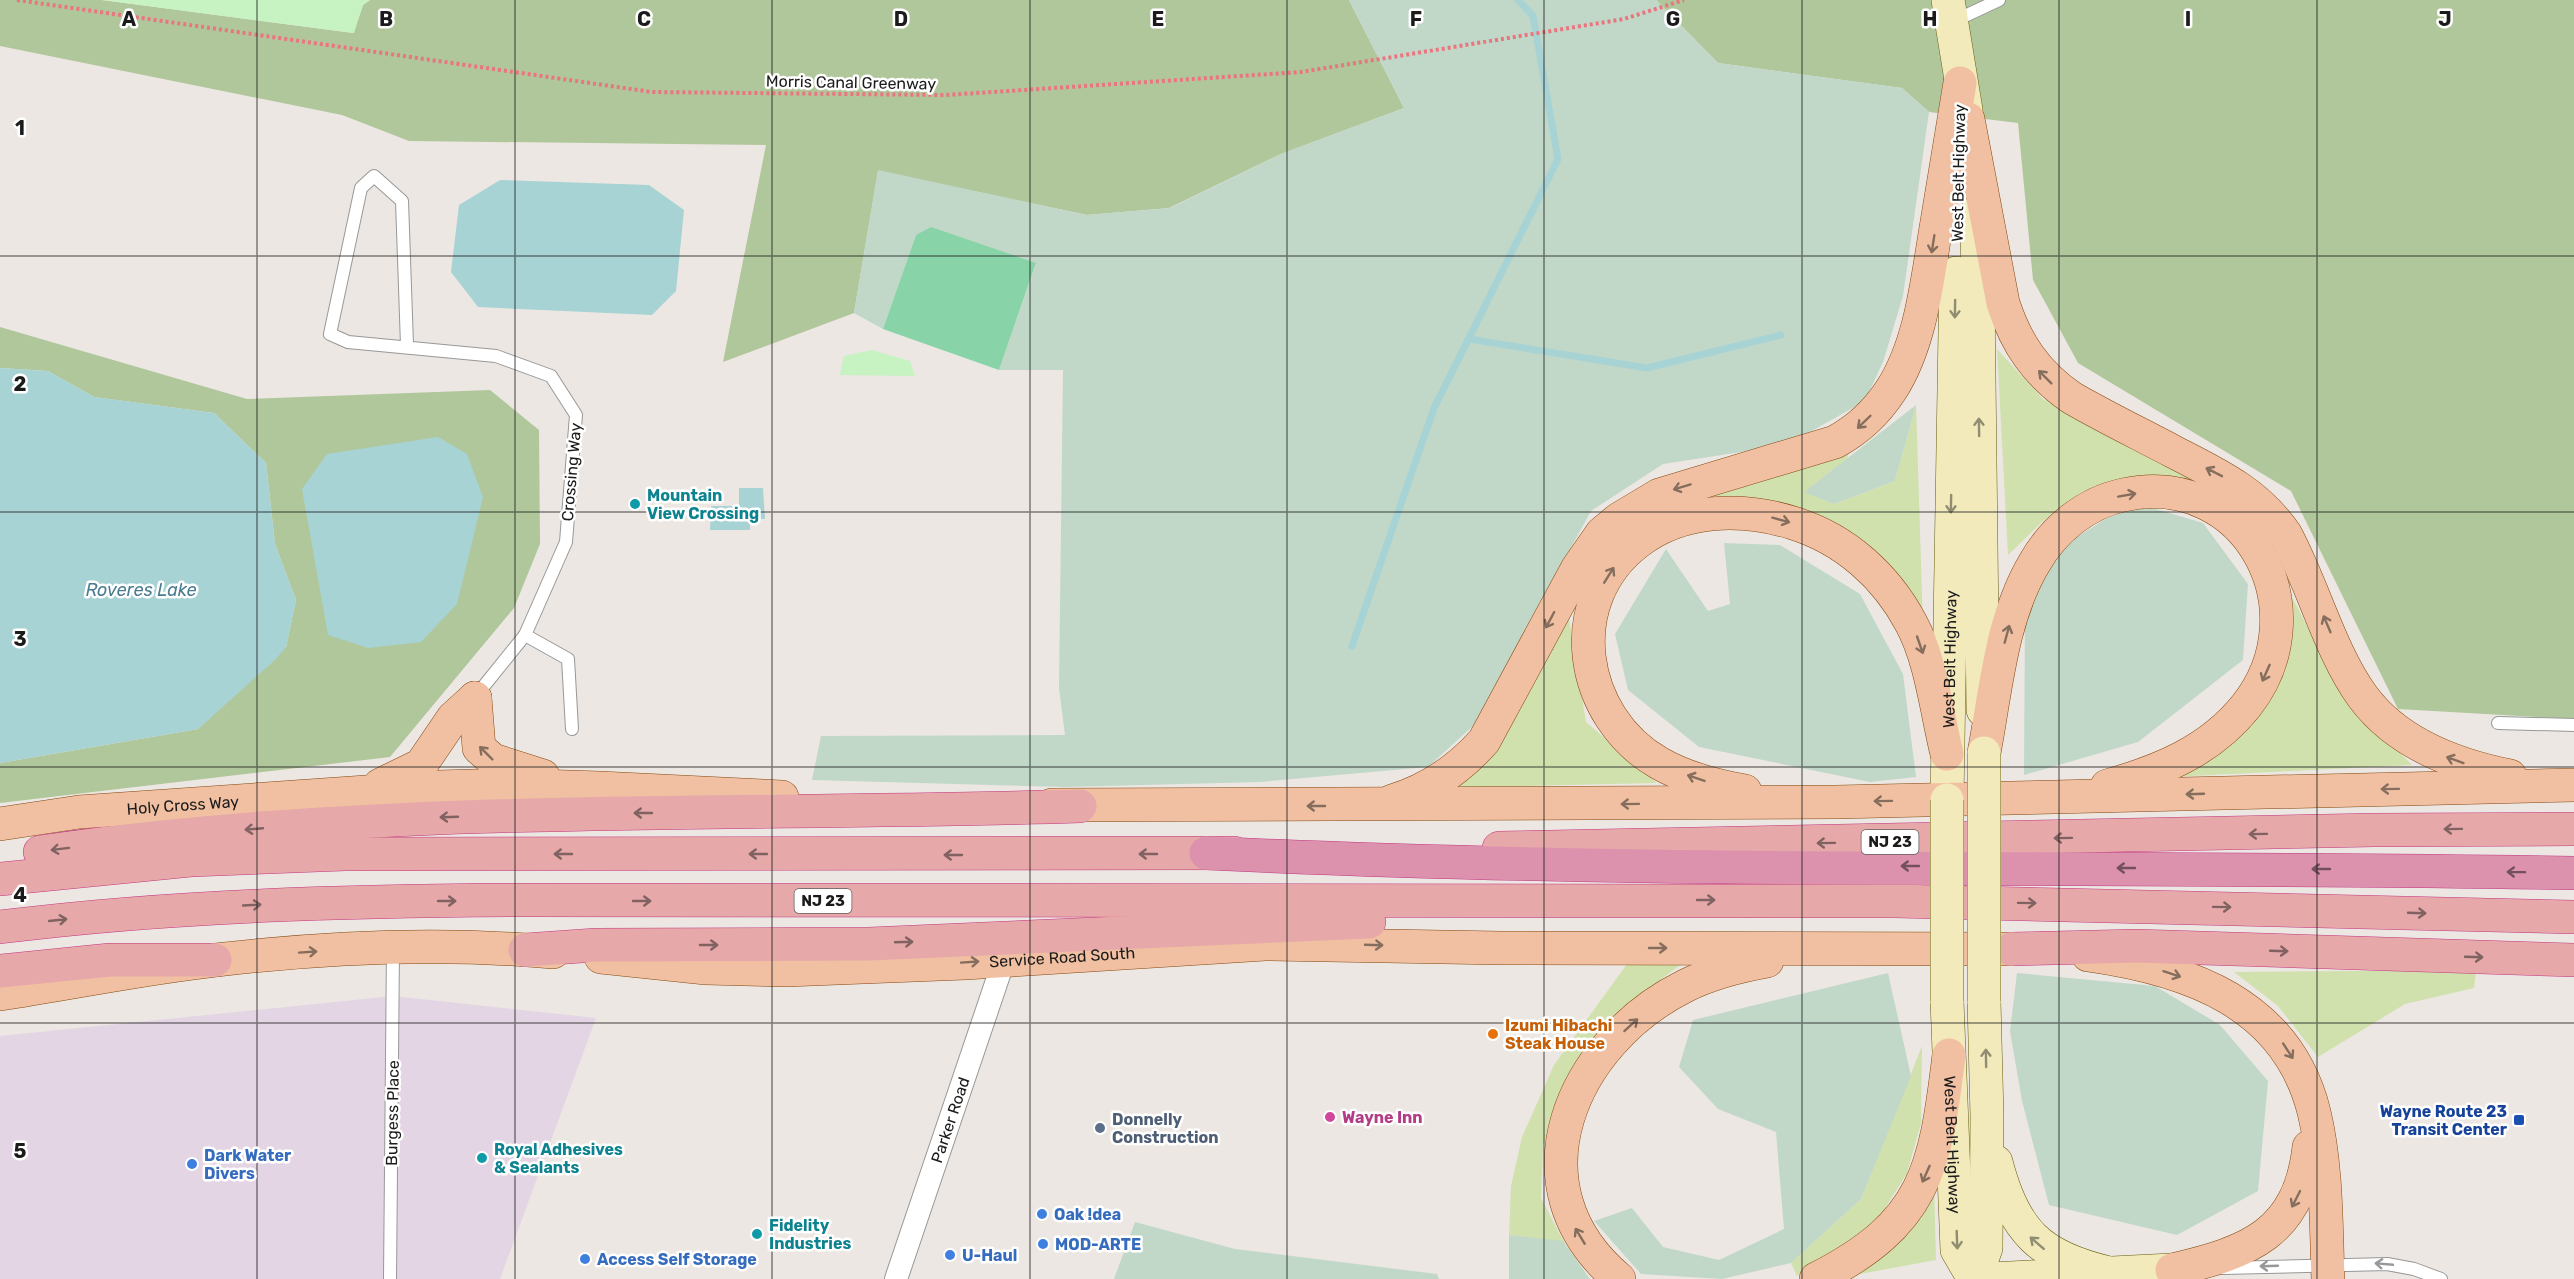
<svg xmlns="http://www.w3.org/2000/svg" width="2574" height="1279" font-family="Rubik,sans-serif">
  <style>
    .industrial { fill: #e4d5e4 }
    .grass { fill: #d0e1ad }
    .forest { fill: #b0c79b }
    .wetland { fill: #c1d8c9 }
    .park { fill: #c7f2c2 }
    .pitch { fill: #88d3a8 }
    .water { fill: #a7d3d5 }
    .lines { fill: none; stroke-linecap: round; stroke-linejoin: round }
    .stream { stroke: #a7d3d5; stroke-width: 7 }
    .service-casing { stroke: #989898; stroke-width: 14 }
    .minor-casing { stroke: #989898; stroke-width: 24 }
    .secondary-casing { stroke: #655e10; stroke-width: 34 }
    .primary-casing { stroke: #834810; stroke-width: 34 }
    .trunk-casing { stroke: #c33680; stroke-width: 34 }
    .motorway-casing { stroke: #c33680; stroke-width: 34 }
    .path { stroke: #ea757f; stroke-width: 4; stroke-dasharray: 3 3; stroke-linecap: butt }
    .service { stroke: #fff; stroke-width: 12 }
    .minor { stroke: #fff; stroke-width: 22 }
    .secondary { stroke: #f2eaba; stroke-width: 33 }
    .primary { stroke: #f1c0a2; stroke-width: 33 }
    .trunk { stroke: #e6a8a8; stroke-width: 33 }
    .motorway { stroke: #dc91ad; stroke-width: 33 }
    .secondary-bridge-casing { stroke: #655e10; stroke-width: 34; stroke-linecap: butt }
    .secondary-bridge { stroke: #f2eaba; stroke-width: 33 }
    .oneway { stroke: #866e5e }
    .oneway2 { stroke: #918d72 }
    .oneway3 { stroke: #806262 }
    .oneway4 { stroke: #72505d }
    .oneway5 { stroke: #989898 }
    .grid { fill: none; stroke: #1b1b1b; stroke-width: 1.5; stroke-opacity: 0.55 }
    .culture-dot { fill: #0f9aa8; stroke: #fff; stroke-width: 2 }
    .food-dot { fill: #e8710a; stroke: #fff; stroke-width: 2 }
    .hotel-dot { fill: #d1479c; stroke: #fff; stroke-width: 2 }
    .transit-dot { fill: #1a4fb4; stroke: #fff; stroke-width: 2 }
    .service-dot { fill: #5c6f8a; stroke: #fff; stroke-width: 2 }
    .shop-dot { fill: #3f7fe0; stroke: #fff; stroke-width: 2 }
    .labels { text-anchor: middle; stroke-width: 5; stroke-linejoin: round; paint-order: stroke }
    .shield { fill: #fff; stroke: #5f5f5f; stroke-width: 1.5 }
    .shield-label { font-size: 15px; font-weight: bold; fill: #1b1b1b }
    .street-label { font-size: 16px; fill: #1b1b1b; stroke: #fff }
    .culture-label { font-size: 16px; font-weight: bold; fill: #0d838f; stroke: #fff; text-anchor: start }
    .food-label { font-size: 16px; font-weight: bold; fill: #c56008; stroke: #fff; text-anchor: start }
    .transit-label { font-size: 16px; font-weight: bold; fill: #164399; stroke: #fff; text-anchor: end }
    .hotel-label { font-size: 16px; font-weight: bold; fill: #b23c85; stroke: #fff; text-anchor: start }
    .service-label { font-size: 16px; font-weight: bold; fill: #4e5e75; stroke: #fff; text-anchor: start }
    .shop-label { font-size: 16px; font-weight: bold; fill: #366cbe; stroke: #fff; text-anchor: start }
    .water-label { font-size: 18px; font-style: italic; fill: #4c7c92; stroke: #fff }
    .grid-label { font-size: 20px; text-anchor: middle; font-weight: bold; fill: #1b1b1b; stroke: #fff; stroke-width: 5; stroke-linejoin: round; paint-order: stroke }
  </style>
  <rect width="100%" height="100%" fill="#ece7e2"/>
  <path class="industrial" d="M393,996l203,22 -96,261h-500v-243z"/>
  <g class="grass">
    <path d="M1997,349l46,50 151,80 -111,12 -41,31 -34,33z"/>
    <path d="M1916,405l7,220 -120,-115 -107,-17 154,-46 -3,12 -42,33 29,12 61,-23z"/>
    <path d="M2290,593l52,101 70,71 -241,12 75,-58z"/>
    <path d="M1567,606l19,116 71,61 -216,5z"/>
    <path d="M1683,963l-61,45 -48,58 -31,79 -2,53 24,46 -56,-9 2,-49 11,-49 32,-72 73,-101z"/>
    <path d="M2476,970l-2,18 -69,16 -87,53 -40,-51 -44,-34z"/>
    <path d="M1922,1046l-1,77 -14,50 -33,53 -77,50 -6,-13 70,-64z"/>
    <path d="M1934,1185l2,75 -87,16z"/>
  </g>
  <g class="forest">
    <path d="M0,0h102l251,33 10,-28 7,-5h979l55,108 -123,46 -112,54 -82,7 -209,-44 -24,142 -131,49 43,-217 -357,-4 -67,-26 -342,-69z"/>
    <path d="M1656,0h918v719l-176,-10 -107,-218 -213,-128 -45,-83 -15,-157 -89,-11 -27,-24 -184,-25z"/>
    <path d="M0,327l247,72 243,-9 49,40 1,114 -26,64 -124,149 -390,46v-40l198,-34 88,-82 10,-47 -21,-56 -9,-81 -52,-50 -120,-16 -46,-26 -48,-3z"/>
  </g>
  <g class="wetland">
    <path d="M1349,0h307l62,63 184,25 27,24 -26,184 -20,66 -18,39 -78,44 -124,19 -72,47 -117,214 -46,42 -168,15 -195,5 -253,-7 9,-44 244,-1 -6,-47 4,-318h-64l37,-106 -120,-29 -33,94 -29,-16 24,-143 208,45 84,-7 111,-54 123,-46z"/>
    <path d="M1916,405l-21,76 -61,23 -30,-12z"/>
    <path d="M2132,502l71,21 45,61 -5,76 -105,82 -114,33 1,-162 38,-67z"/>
    <path d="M1724,543l56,2 80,49 43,80 13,103 -46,5 -171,-35 -71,-57 -13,-56 51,-85 42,62 22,-7z"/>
    <path d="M1888,973l23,103 -50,123 -70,64 -69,16 -81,-5 -47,-53 38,-13 31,39 56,13 65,-31 -8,-97 -58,-23 -39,-42 14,-47z"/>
    <path d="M2017,973l138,13 65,39 48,56 -10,110 -81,44 -128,-30 -27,-104 -12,-70z"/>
    <path d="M1135,1222l100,27 202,25 2,5h-325z"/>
    <path d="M1509,1235l54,6 27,38h-81z"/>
  </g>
  <g class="park">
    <path d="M102,0h268l-7,5 -9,28z"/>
    <path d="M872,350l38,11 5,15 -75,-1 4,-19z"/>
  </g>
  <path class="pitch" d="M931,227l105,36 -37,107 -116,-41 33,-94z"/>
  <g class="water">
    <path d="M500,180l149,5 35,25 -8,81 -24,24 -174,-8 -27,-35 8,-67z"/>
    <path d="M0,368l48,3 46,26 120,16 52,50 9,81 21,56 -10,47 -10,12 -78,70 -198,34z"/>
    <path d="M438,437l29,17 16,43 -26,107 -36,38 -53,6 -40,-13 -26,-146 25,-35z"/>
    <path d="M739,488h24l2,31h-15v11h-40l1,-24h28z"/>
  </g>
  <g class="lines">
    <g class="stream">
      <path d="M1469,339l178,29 134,-33"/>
      <path d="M1352,646l82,-238 124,-249 -25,-143 -15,-16"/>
    </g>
    <defs>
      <g id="service">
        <path d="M1954,21l45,-21"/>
        <path d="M407,345l-5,-144 -28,-25 -13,12 -31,146 18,8 148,14 55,20 25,39 -10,127 -41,93 -50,62"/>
        <path d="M525,635l43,24 4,70"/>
        <path d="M2498,723l76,2"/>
        <path d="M2223,1268l164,-4 27,5 27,10"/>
        <path d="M390,1279l3,-332"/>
      </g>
      <g id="minor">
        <path id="s1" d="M896,1279l108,-319"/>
      </g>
      <g id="secondary">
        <path d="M1948,0l18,110"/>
        <path d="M1977,212l6,498"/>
        <path id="s2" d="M1947,800l9,-527"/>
        <path id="s3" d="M1947,1001l10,249 17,29"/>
        <path d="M1996,1162c18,70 44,95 113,111"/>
        <path d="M1975,1279l11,-31 1,-132 -3,-115"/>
        <path d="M1991,1279l181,-9"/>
      </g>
      <g id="primary">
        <path d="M1968,119l35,184c13,41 34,71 69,95 33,19 68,36 102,54 43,22 84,41 112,83 27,50 44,117 77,162 34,46 92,68 147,79"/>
        <path d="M475,698l4,50 14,12 50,16"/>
        <path d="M1984,753c12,-63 17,-135 51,-191 19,-33 51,-59 88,-67 124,-27 199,115 123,211 -36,45 -86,65 -139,80"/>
        <path d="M380,785l41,-20 32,-47 22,-20"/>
        <path d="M1745,791c-29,-5 -60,-13 -86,-28 -80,-46 -99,-162 -21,-221 44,-34 104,-35 155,-19 52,16 93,53 118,100 20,36 26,91 36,131"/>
        <path d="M1392,801c37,-11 67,-32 92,-60l93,-172 25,-36 17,-14 40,-24 176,-53c24,-13 41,-29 56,-52 30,-46 36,-109 45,-162 8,-49 16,-97 24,-145"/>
        <path d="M1052,805l784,-3 738,-17"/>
        <path id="s4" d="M0,824l79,-12 359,-25 69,-2 93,3 182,9"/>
        <path d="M2088,955c100,14 199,48 226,157 13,54 12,112 14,167"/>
        <path id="s5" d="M601,957l105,11 80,2 179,-7 300,-19 236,4 511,1"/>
        <path d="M0,994c72,-11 144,-26 216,-34 112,-13 225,-18 337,-8"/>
        <path d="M2172,1270c77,-18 127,-36 137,-123"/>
        <path d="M1619,1279c-111,-93 -48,-236 66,-293 26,-13 54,-20 82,-25"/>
        <path d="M1816,1279c110,-56 119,-108 133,-224"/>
      </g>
      <g id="trunk">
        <path d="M1499,848l875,-18 200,-1"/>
        <path d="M40,852c344,-50 693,-35 1040,-46"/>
        <path d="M0,879l191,-19 154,-6 889,-1"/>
        <path d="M0,927c175,-22 349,-26 525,-27l1369,1 680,16"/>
        <path d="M2011,949l126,-3 437,14"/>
        <path d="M525,950l71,-5 273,-1 500,-22"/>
        <path d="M0,971l110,-11h105"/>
      </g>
      <path id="motorway" d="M1206,853c456,22 912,12 1368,20"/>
    </defs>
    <use href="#service" class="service-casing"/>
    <use href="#minor" class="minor-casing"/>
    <use href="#secondary" class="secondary-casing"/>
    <use href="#primary" class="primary-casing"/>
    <use href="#trunk" class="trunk-casing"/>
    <use href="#motorway" class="motorway-casing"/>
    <path class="path" d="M17,0l635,92 294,3 355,-23 323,-53 60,-19"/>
    <use href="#service" class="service"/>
    <use href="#minor" class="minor"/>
    <use href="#secondary" class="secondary"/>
    <use href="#primary" class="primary"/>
    <use href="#trunk" class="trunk"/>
    <use href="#motorway" class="motorway"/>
    <defs>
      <g id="secondary-bridge">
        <path d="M1984,753v248"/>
        <path d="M1947,1001v-201"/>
      </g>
    </defs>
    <use href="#secondary-bridge" class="secondary-bridge-casing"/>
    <use href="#secondary-bridge" class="secondary-bridge"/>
  </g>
  <defs><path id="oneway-shaft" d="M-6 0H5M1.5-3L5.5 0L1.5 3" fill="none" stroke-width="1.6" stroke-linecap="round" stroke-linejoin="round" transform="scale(1.5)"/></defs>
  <g class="oneway">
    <use href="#oneway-shaft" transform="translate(1933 244) rotate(99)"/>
    <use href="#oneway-shaft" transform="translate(2045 377) rotate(-135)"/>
    <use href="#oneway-shaft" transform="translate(1864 422) rotate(136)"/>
    <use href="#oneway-shaft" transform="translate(2214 472) rotate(-153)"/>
    <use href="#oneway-shaft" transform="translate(1682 487) rotate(163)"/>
    <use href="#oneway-shaft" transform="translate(2127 495) rotate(-10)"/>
    <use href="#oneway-shaft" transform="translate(1781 520) rotate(15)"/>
    <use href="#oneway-shaft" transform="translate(1609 575) rotate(-58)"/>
    <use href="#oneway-shaft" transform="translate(1550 620) rotate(118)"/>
    <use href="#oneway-shaft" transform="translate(2327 624) rotate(-113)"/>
    <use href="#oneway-shaft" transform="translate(2007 634) rotate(-75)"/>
    <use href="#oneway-shaft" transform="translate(1920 645) rotate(71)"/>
    <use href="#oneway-shaft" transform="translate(2266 673) rotate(114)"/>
    <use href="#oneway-shaft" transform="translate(486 753) rotate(-135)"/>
    <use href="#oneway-shaft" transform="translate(2455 760) rotate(-160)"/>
    <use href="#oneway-shaft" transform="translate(1696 778) rotate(-161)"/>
    <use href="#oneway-shaft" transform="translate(2390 789) rotate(179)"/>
    <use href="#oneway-shaft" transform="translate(2195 794) rotate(178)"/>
    <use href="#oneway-shaft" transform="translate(1883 801) rotate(179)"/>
    <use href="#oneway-shaft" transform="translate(1630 804) rotate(179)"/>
    <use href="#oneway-shaft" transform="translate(1316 806) rotate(180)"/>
    <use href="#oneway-shaft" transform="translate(1374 945) rotate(2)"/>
    <use href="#oneway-shaft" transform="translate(1658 948)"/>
    <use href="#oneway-shaft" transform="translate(308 952) rotate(-4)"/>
    <use href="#oneway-shaft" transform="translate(970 962) rotate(-4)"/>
    <use href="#oneway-shaft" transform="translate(2172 974) rotate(18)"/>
    <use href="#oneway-shaft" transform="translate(1631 1025) rotate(-42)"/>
    <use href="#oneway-shaft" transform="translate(2288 1051) rotate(57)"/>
    <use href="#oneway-shaft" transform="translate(1926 1174) rotate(114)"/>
    <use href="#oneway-shaft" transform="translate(2296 1199) rotate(117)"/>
    <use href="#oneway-shaft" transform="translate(1580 1236) rotate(-121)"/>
  </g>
  <g class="oneway2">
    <use href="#oneway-shaft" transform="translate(1955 309) rotate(91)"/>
    <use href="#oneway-shaft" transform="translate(1979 427) rotate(-91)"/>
    <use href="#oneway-shaft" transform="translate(1951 504) rotate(91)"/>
    <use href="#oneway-shaft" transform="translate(1986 1058) rotate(-91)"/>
    <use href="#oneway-shaft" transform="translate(1957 1240) rotate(88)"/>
    <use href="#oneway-shaft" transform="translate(2037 1243) rotate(-139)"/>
  </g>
  <g class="oneway3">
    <use href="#oneway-shaft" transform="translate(643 813) rotate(180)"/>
    <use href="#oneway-shaft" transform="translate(449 817) rotate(178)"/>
    <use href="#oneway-shaft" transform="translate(254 829) rotate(175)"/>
    <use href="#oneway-shaft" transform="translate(2453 829) rotate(179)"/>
    <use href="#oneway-shaft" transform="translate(2258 834) rotate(179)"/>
    <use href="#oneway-shaft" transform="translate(2063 838) rotate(179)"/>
    <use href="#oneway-shaft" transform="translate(1826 843) rotate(179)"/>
    <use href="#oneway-shaft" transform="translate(60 849) rotate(173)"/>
    <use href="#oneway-shaft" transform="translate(563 854) rotate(-180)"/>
    <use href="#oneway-shaft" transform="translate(758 854) rotate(-180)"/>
    <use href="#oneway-shaft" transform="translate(1148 854) rotate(180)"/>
    <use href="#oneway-shaft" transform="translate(953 855) rotate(-180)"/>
    <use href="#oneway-shaft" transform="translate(1706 900)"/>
    <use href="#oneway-shaft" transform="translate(447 901)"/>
    <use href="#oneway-shaft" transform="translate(642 901)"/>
    <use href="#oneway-shaft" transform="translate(2027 903) rotate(1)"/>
    <use href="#oneway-shaft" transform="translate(252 905) rotate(-3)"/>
    <use href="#oneway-shaft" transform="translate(2222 907) rotate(1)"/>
    <use href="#oneway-shaft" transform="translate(2417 913) rotate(2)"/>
    <use href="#oneway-shaft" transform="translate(58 920) rotate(-6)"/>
    <use href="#oneway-shaft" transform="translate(904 942) rotate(-2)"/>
    <use href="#oneway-shaft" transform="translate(709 945)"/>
    <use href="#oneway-shaft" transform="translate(2279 951) rotate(2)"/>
    <use href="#oneway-shaft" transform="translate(2474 957) rotate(2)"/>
  </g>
  <g class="oneway4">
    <use href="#oneway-shaft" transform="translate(1910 866) rotate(-180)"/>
    <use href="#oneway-shaft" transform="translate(2126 868) rotate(-180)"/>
    <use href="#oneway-shaft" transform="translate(2321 869) rotate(-180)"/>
    <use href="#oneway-shaft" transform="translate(2516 872) rotate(-179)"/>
  </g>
  <g class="oneway5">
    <use href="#oneway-shaft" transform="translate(2384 1264) rotate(-175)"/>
    <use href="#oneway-shaft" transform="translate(2269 1266) rotate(178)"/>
  </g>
  <path class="grid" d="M257,0v1279M515,0v1279M772,0v1279M1030,0v1279M1287,0v1279M1544,0v1279M1802,0v1279M2059,0v1279M2317,0v1279M0,256h2574M0,512h2574M0,767h2574M0,1023h2574"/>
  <g class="culture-dot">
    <circle cx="635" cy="504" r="6"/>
    <circle cx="482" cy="1158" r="6"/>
    <circle cx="757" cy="1234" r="6"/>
  </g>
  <circle class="food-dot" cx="1493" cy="1034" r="6"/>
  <circle class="hotel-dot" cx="1330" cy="1117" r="6"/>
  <rect class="transit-dot" x="2513" y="1114" width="12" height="12" rx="3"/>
  <circle class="service-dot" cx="1100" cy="1128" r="6"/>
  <g class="shop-dot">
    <circle cx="192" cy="1164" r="6"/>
    <circle cx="1042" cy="1214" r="6"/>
    <circle cx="1043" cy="1244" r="6"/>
    <circle cx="950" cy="1255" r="6"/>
    <circle cx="585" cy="1259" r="6"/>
  </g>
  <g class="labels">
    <g class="shield">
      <rect x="1861.5" y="830" width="57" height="24" rx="4.5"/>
      <rect x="794.5" y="889" width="57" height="24" rx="4.5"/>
    </g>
    <g class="shield-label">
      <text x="1890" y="847">NJ 23</text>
      <text x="823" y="906">NJ 23</text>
    </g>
    <g class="street-label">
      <text transform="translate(851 82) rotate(1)" y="6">Morris Canal Greenway</text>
      <text transform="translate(1958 173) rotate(-89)" y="6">West Belt Highway</text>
      <text transform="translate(571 472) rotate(-85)" y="6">Crossing Way</text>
      <text dy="6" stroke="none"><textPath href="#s2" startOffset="141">West Belt Highway</textPath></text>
      <text dy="6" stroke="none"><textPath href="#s4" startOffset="184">Holy Cross Way</textPath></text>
      <text dy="6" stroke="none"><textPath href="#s5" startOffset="462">Service Road South</textPath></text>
      <text transform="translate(392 1113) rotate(-89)" y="6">Burgess Place</text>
      <text dy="6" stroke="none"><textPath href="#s1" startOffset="168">Parker Road</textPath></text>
      <text dy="6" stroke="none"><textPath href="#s3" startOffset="144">West Belt Highway</textPath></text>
    </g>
    <g class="culture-label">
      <text x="647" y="501">Mountain<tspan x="647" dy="18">View Crossing</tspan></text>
      <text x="494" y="1155">Royal Adhesives<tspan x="494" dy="18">&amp; Sealants</tspan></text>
      <text x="769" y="1231">Fidelity<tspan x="769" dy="18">Industries</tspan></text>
    </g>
    <g class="food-label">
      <text x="1505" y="1031">Izumi Hibachi<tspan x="1505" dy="18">Steak House</tspan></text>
    </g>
    <g class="transit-label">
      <text x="2507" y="1117">Wayne Route 23<tspan x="2507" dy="18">Transit Center</tspan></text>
    </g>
    <g class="hotel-label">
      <text x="1342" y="1123">Wayne Inn</text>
    </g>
    <g class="service-label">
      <text x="1112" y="1125">Donnelly<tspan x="1112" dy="18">Construction</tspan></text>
    </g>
    <g class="shop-label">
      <text x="204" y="1161">Dark Water<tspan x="204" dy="18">Divers</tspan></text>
      <text x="1054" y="1220">Oak !dea</text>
      <text x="1055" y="1250">MOD-ARTE</text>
      <text x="962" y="1261">U-Haul</text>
      <text x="597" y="1265">Access Self Storage</text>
    </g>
    <g class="water-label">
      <text x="141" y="596">Roveres Lake</text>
    </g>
  </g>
  <g class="grid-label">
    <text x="129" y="26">A</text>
    <text x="386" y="26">B</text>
    <text x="644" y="26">C</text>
    <text x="901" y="26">D</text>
    <text x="1158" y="26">E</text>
    <text x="1416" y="26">F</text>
    <text x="1673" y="26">G</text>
    <text x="1930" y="26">H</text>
    <text x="2188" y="26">I</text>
    <text x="2445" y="26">J</text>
    <text x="20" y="135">1</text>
    <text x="20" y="391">2</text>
    <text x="20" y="646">3</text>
    <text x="20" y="902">4</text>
    <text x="20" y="1158">5</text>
  </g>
</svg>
